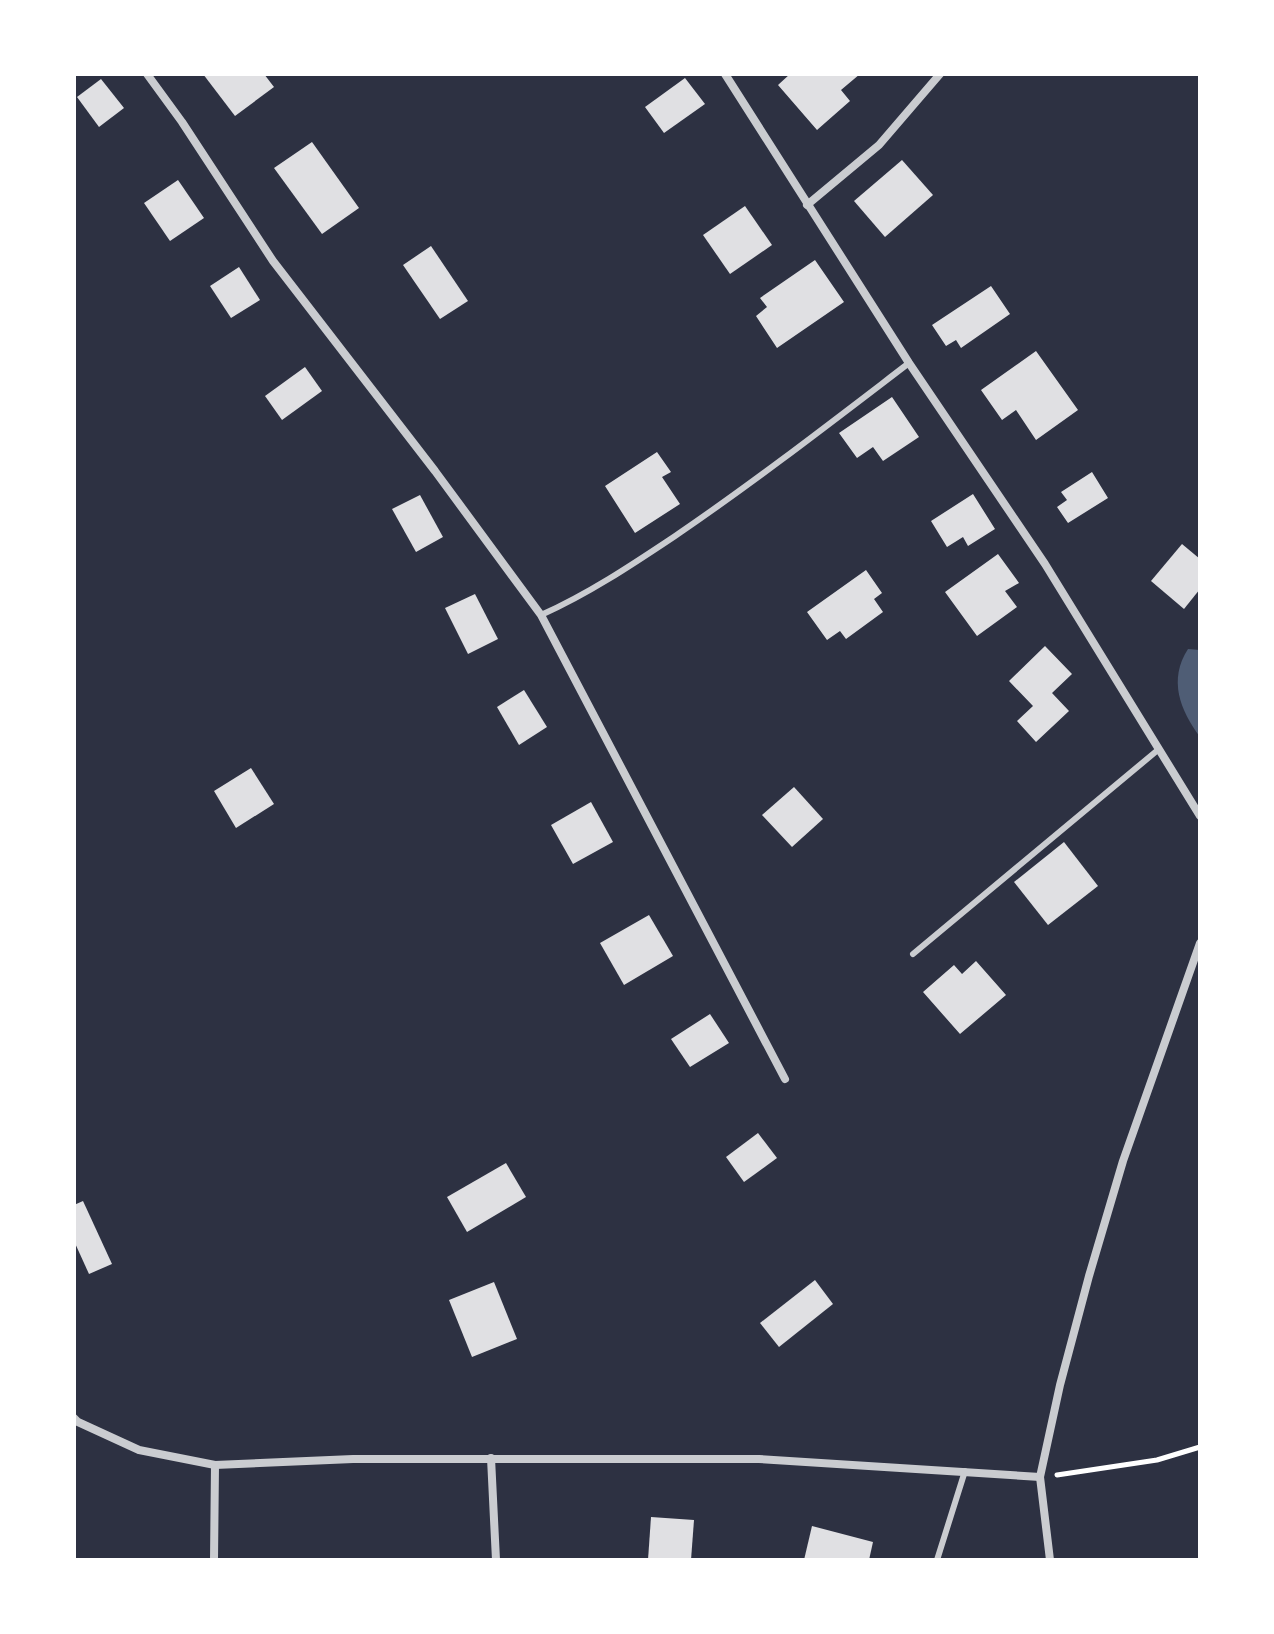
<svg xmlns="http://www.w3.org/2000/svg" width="1274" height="1634" font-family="Commissioner,sans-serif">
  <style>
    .water { fill: #4f5d75 }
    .building { fill: #e0e0e3 }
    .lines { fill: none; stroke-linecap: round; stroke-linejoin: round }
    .path { stroke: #fff; stroke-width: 5 }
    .service { stroke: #caccd0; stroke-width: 6 }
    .minor { stroke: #caccd0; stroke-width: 8 }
  </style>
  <rect width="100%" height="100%" fill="#2d3142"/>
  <path class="water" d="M1188,649l12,1v87c-20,-27 -32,-57 -12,-88z"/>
  <g class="building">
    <path d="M203,74h61l10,13 -39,29z"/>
    <path d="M790,74h70l-19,16 9,11 -33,29 -39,-45z"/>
    <path d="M685,78l20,26 -41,29 -19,-26z"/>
    <path d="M101,79l23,29 -25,19 -22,-30z"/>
    <path d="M312,142l47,66 -37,26 -48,-66z"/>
    <path d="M902,160l31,35 -48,42 -31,-36z"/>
    <path d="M178,180l26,38 -34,23 -26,-38z"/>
    <path d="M745,206l27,39 -42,29 -27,-39z"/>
    <path d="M431,246l37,55 -28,18 -37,-54z"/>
    <path d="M815,260l29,42 -67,46 -21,-32 11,-9 -7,-9z"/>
    <path d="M239,267l21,33 -29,18 -21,-32z"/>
    <path d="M991,286l19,28 -49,34 -5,-8 -10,6 -14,-21z"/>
    <path d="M1036,351l42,59 -42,30 -20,-30 -14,10 -21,-30z"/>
    <path d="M305,367l17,24 -40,29 -17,-24z"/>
    <path d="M892,397l27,40 -36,24 -10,-14 -16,11 -18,-25z"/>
    <path d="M657,452l14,20 -9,5 18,27 -45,29 -30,-47z"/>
    <path d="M1092,472l16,26 -40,25 -11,-16 10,-7 -6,-8z"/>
    <path d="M973,494l22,35 -27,17 -5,-9 -16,10 -16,-26z"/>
    <path d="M420,495l23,42 -27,15 -24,-43z"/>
    <path d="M1182,544l18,15v30l-16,20 -33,-28z"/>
    <path d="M998,554l21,29 -14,8 12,16 -40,29 -32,-44z"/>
    <path d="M866,570l16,23 -8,6 9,13 -37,27 -6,-8 -13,9 -20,-28z"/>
    <path d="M475,594l23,45 -30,15 -23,-46z"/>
    <path d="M1045,646l27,28 -20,19 17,18 -33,31 -19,-21 16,-15 -24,-25z"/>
    <path d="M524,690l23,37 -28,18 -22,-38z"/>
    <path d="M251,768l23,36 -38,24 -22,-37z"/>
    <path d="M794,787l29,32 -31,28 -30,-32z"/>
    <path d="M591,802l22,40 -40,22 -22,-39z"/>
    <path d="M1064,842l34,44 -50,39 -34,-43z"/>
    <path d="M649,915l24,41 -49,29 -24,-42z"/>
    <path d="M976,961l30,34 -46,39 -37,-42 31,-27 8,9z"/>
    <path d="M710,1014l19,29 -39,24 -19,-28z"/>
    <path d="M758,1133l19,25 -33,24 -18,-25z"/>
    <path d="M506,1163l20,34 -59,35 -20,-35z"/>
    <path d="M83,1201l29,63 -23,10 -15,-33v-36z"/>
    <path d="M815,1280l18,24 -54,43 -19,-24z"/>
    <path d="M494,1282l23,57 -45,18 -23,-57z"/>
    <path d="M651,1517l43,3 -3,40h-43z"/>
    <path d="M812,1526l61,16 -4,18h-65z"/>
  </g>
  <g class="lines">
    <path class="path" d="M1057,1475l100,-15 43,-13"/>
    <g class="service">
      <path d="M541,615c49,-22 92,-51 137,-81 79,-54 155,-113 231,-171"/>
      <path d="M913,954l246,-205"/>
      <path d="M937,1560l28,-89"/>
    </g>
    <g class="minor">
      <path d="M147,74l35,48 91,139 162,210 106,144 244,464"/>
      <path d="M725,74l184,289 136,201 155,252"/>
      <path d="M807,205l72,-60 61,-71"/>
      <path d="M74,1418l4,4 61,28 76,15 138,-6h406l281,18"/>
      <path d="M491,1458l5,102"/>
      <path d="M214,1560l1,-95"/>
      <path d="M1050,1560l-10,-83 20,-92 29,-109 34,-115 77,-218"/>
    </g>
  </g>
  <rect width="1274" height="1634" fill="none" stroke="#ffffff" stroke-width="152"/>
</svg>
